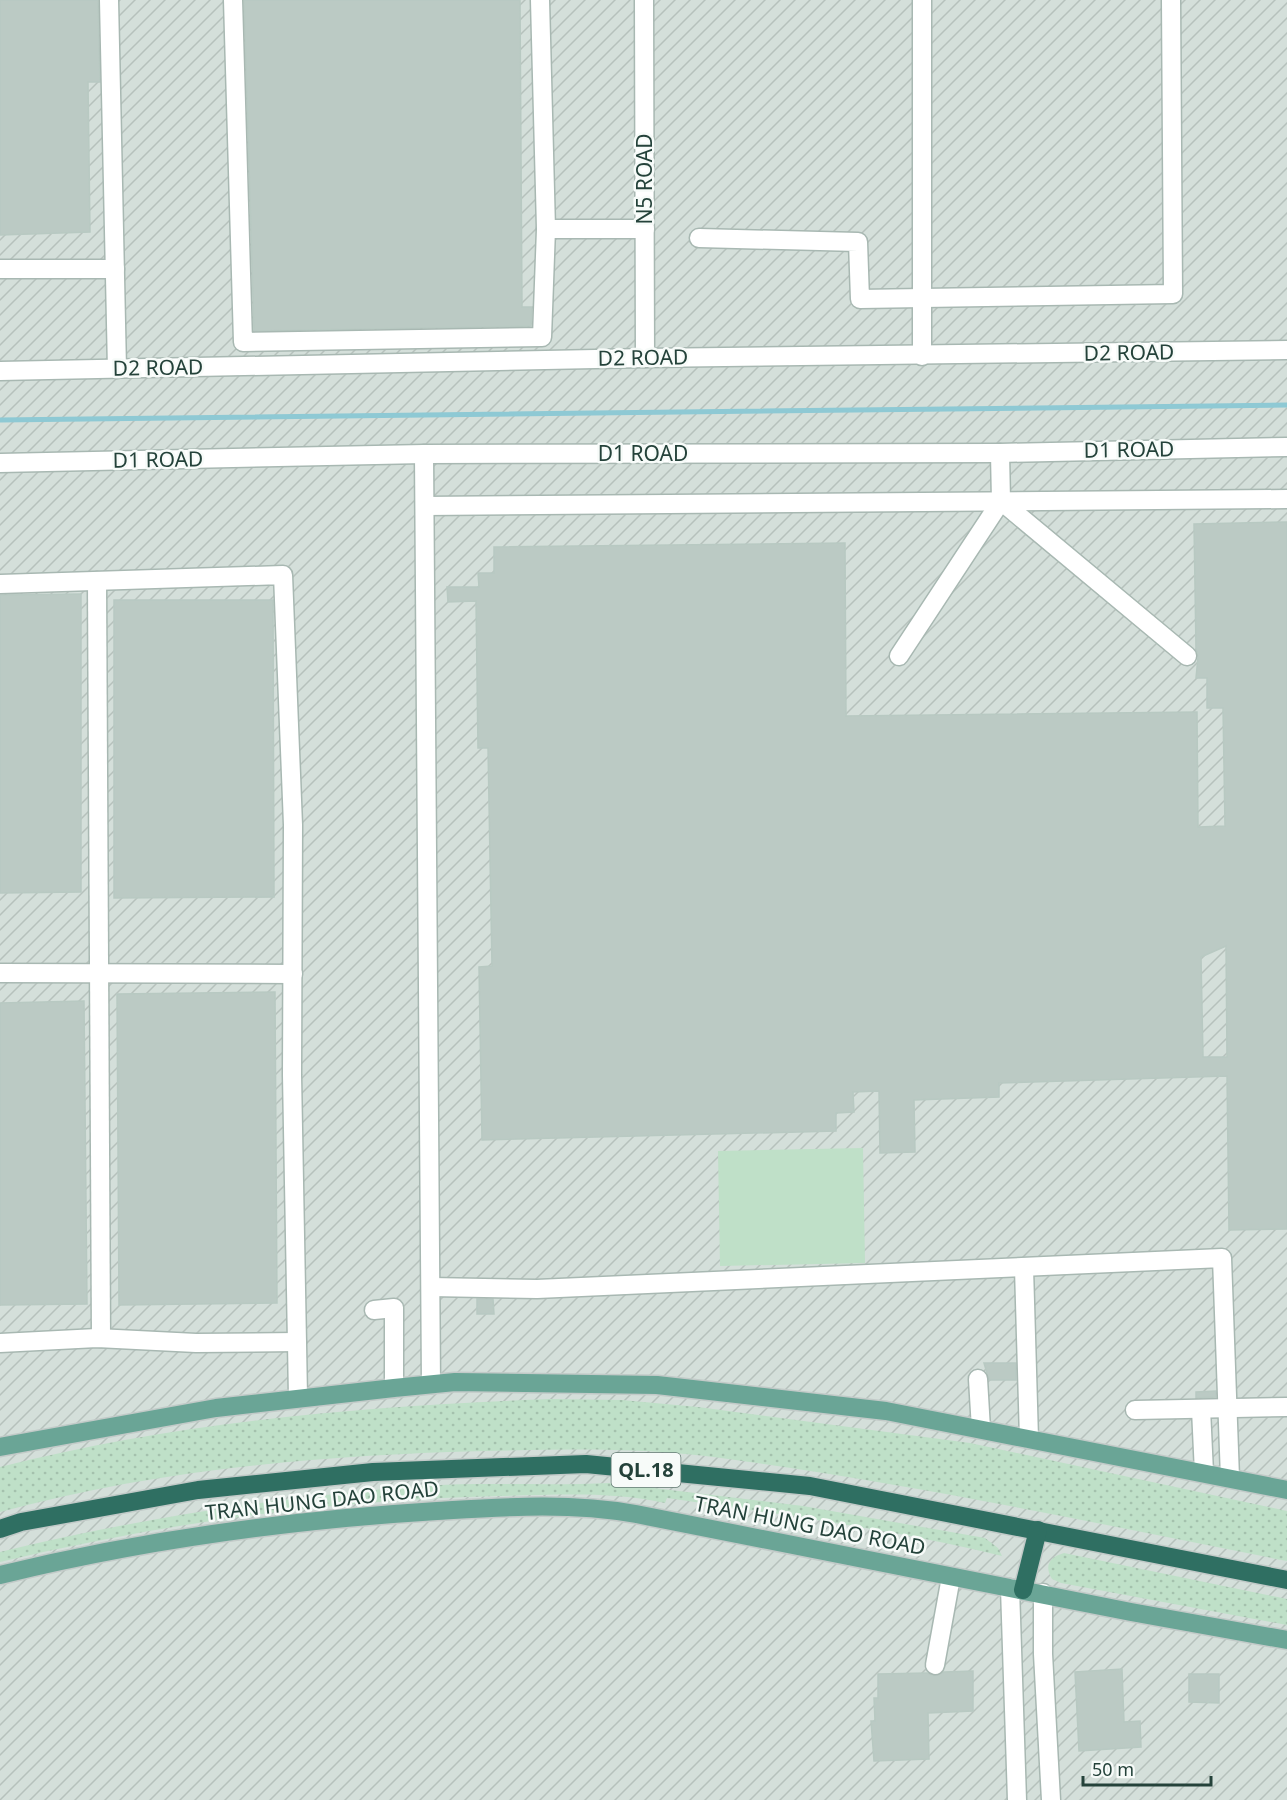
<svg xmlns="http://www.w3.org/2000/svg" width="1287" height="1800" font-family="'Noto Sans',sans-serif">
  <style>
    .industrial { fill: url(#industrial-furrows) }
    .grass { fill: url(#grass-dots) }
    .pitch { fill: #bfe0c8 }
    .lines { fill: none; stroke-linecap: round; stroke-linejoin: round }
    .stream { stroke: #8ec9d4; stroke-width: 5 }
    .building { fill: #bbcac4; stroke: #b8c9c2; stroke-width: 1.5; fill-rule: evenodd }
    .minor-casing { stroke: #a8b8b2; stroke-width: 21 }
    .major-casing { stroke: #c2cac8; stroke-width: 21 }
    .highway-casing { stroke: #c2cac8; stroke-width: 21 }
    .minor { stroke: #fff; stroke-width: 18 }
    .major { stroke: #6aa596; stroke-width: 18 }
    .highway { stroke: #2f6f62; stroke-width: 18 }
    .labels { text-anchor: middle; stroke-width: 5; stroke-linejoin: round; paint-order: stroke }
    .shield { fill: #f7fbf9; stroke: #637a73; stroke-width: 1.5 }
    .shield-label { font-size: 20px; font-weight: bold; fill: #24423a }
    .street-label { font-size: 21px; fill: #24423a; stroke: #f7fbf9 }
  </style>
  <defs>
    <pattern id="industrial-furrows" width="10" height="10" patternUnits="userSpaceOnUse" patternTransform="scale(1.5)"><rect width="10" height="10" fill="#d4dfda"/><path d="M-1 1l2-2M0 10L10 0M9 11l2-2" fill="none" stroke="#b6c1bc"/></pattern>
    <pattern id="grass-dots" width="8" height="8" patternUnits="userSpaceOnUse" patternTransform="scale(1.5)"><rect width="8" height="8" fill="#bfe0c8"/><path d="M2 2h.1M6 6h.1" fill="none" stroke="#a4c1ad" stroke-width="1.8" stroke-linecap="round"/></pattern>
  </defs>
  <rect width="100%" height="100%" fill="#e6efeb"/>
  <rect class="industrial" x="0" y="0" width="1287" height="1800"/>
  <g class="grass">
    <path d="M551,1399l71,1 76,7 272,36 317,68v50c-188,-37 -376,-78 -566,-103 -78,-11 -157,-9 -235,-7 -163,4 -329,18 -486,61v-45c181,-46 365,-61 551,-68z"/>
    <path d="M612,1483l191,23 182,32 13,10 4,8c-110,-27 -223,-42 -335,-58l-2,5c-54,-12 -111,-8 -167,-7 -169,4 -334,27 -498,66v-10c140,-34 277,-55 421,-66 63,-4 127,0 191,-3z"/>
    <path d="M1064,1553l223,46v26l-226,-42 -9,-4c-8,-13 -3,-22 12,-26z"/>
  </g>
  <path class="pitch" d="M863,1148l2,115 -145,3 -2,-115z"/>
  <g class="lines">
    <path class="stream" d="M0,420l1287,-15"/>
  </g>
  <g class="building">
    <path d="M0,0h98l2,82h-12l2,150 -90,3z"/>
    <path d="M244,0h276l2,307h10l-1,19 -277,5z"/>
    <path d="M1287,522v707l-58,1 -2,-154 -228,7v14l-85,3 1,52 -35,1 -1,-62 -26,1 1,20 -18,1v18l-354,9 -3,-173 13,-1 -4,-218h-10l-2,-147 -28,1 -1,-15h32l-1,-14h16v-26l351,-4 1,173 351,-4 1,115 27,-1 -2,-118h-16v-30h-11l2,-21 -2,-8 -2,-125zM1226,946l1,111h-24l-2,-100z"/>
    <path d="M81,594v298l-81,1v-298z"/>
    <path d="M114,600h159l1,297 -160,1z"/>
    <path d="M275,992l2,311 -158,2 -2,-311z"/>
    <path d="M84,1001l3,303 -87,1v-302z"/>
    <path d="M477,1299h16l1,15h-17z"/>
    <path d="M984,1363h32v17h-27z"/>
    <path d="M1216,1391v6l-20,1v-6z"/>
    <path d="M1122,1669l2,53 16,-1 1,26 -62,4 -4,-79z"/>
    <path d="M973,1671v40l-45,2 1,46 -55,2 -3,-40h4l-1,-23h4v-24l49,-1 7,3 10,-4z"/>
    <path d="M1189,1674h30v29l-30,-1z"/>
  </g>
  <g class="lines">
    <defs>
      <g id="minor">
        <path d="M109,0l8,369"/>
        <path d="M233,0l10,342 299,-5 4,-108 -6,-229"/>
        <path d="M644,0l1,358"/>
        <path d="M546,229h99"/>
        <path d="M699,238l159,4 2,57 313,-5 -2,-294"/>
        <path d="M0,269h115"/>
        <path d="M922,356v-356"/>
        <path d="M0,371l645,-13 642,-8"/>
        <path d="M424,454l7,930"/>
        <path d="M0,463l424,-9 576,-1 287,-6"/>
        <path d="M1001,501l186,155"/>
        <path d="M425,506l862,-7"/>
        <path d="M97,581l4,757"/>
        <path d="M0,584l283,-9 10,250 -1,250 6,322"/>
        <path d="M899,656l102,-155 -1,-48"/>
        <path d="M0,973l293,1"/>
        <path d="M1024,1268l5,171"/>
        <path d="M431,1287l106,2 685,-31 8,220"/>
        <path d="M374,1310l20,-2v80"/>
        <path d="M0,1343l97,-5 99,5 101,-1"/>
        <path d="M978,1379l3,50"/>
        <path d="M1201,1409l3,64"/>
        <path d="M1135,1410l152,-3"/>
        <path d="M1010,1588l7,212"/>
        <path d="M1043,1593v61l8,146"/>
        <path d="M935,1665l16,-88"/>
      </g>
      <g id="major">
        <path d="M0,1447l216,-39 178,-20 61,-6 202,3 229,26 401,79"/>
        <path d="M0,1575c143,-35 290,-55 437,-64 67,-4 133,-9 199,3l495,98 156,28"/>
      </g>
      <g id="highway">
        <path d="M0,1529l21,-7 177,-32 175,-18 213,-8 224,22 477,94"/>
        <path d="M1023,1590l15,-60"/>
      </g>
    </defs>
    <use href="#minor" class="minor-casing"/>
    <use href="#major" class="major-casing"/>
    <use href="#highway" class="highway-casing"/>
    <use href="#minor" class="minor"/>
    <use href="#major" class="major"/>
    <use href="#highway" class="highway"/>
  </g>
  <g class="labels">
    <rect class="shield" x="611.5" y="1453" width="69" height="34" rx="4.5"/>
    <g class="shield-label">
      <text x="646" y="1477">QL.18</text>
    </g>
    <g class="street-label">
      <text transform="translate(645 179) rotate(-90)" y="7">N5 ROAD</text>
      <text transform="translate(1129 353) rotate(-1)" y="7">D2 ROAD</text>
      <text transform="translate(643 358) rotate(-1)" y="7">D2 ROAD</text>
      <text transform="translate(158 368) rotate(-1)" y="7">D2 ROAD</text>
      <text transform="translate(1129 450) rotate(-1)" y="7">D1 ROAD</text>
      <text x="643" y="461">D1 ROAD</text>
      <text transform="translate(158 460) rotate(-1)" y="7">D1 ROAD</text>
      <text transform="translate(322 1501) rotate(-6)" y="7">TRAN HUNG DAO ROAD</text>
      <text transform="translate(810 1526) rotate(11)" y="7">TRAN HUNG DAO ROAD</text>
    </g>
  </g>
  <path d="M1083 1776v9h128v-9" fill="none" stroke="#24423a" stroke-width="3"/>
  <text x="1092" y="1776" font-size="18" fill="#24423a" stroke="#f7fbf9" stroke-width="4.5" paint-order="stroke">50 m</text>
</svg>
